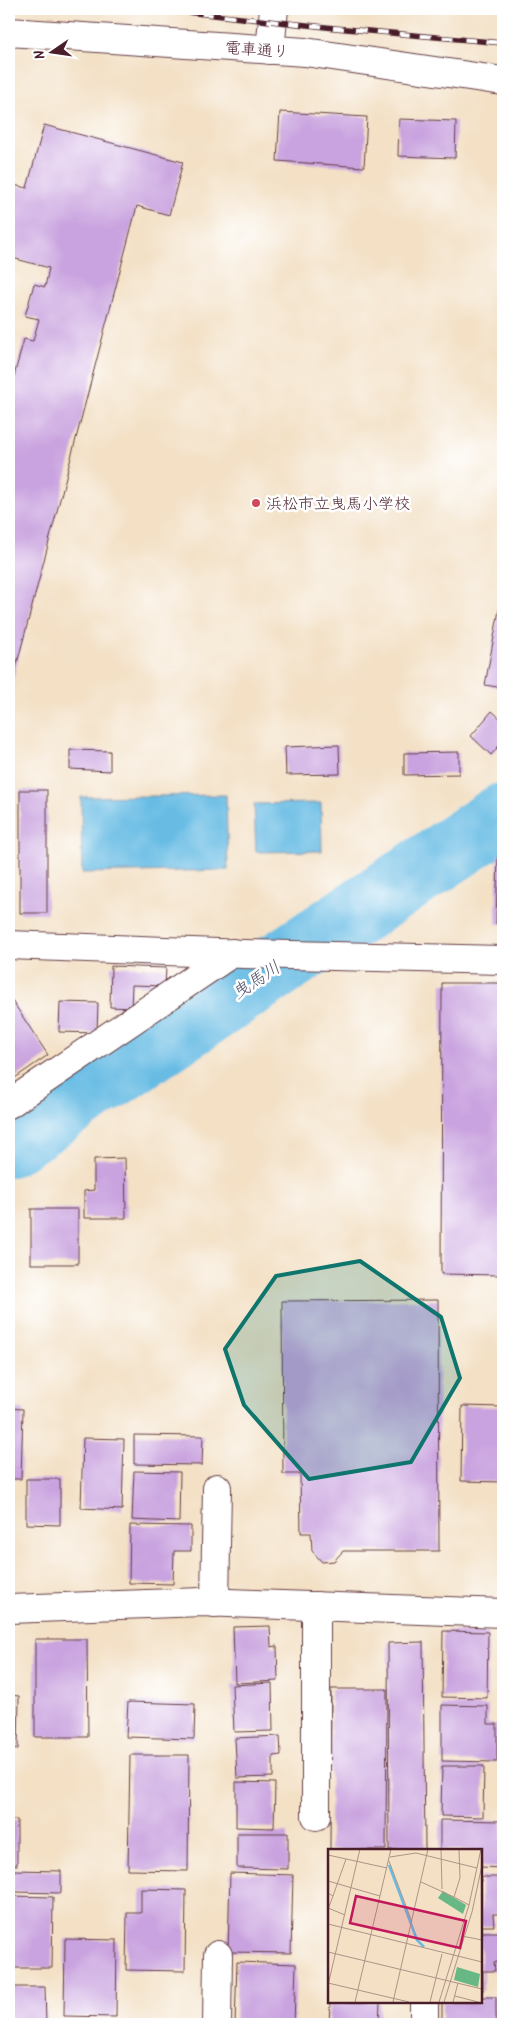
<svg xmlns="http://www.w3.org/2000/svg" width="512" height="2033" font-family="Kalam,'Klee One',sans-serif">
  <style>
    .water { fill: #67bce4; stroke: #586e88 }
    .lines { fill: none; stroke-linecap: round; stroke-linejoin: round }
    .river { stroke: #67bce4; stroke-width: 66 }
    .building { fill: #c9a3df }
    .minor-casing { stroke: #633c42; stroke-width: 30 }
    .minor { stroke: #fff; stroke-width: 28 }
    .rail-casing { stroke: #4a1f2b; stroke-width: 5.5 }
    .rail { stroke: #fff; stroke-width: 4; stroke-dasharray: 11; stroke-linecap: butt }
    .marked { fill: #0f766e; fill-opacity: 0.2; stroke: #0f766e; stroke-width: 4; stroke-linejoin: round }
    .poi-dot { fill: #d1495b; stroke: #fff; stroke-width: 2 }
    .labels { text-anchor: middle; stroke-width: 5; stroke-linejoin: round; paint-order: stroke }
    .street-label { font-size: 16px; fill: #4a1f2b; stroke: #fff }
    .poi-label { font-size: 16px; fill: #4a1f2b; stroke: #fff; text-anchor: start }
    .water-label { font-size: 18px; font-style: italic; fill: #54566c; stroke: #fff }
    .inset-river { fill: none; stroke: #67bce4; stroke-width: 2.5 }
    .inset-road { fill: none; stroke: #af9387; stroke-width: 1 }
    .view { fill: #c2185b; fill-opacity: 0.15; stroke: #c2185b; stroke-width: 2.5 }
    .inset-edge { fill: none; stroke: #4a1f2b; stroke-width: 2.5 }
  </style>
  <rect width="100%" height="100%" fill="#fff"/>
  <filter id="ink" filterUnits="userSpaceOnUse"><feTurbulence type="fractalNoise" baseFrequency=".02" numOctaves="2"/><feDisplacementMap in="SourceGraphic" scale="10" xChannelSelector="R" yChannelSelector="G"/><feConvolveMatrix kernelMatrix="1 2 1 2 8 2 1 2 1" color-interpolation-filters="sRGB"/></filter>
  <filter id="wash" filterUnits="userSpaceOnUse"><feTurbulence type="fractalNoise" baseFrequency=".0096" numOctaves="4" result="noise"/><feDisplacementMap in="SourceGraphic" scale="20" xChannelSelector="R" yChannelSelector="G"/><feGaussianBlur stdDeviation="1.12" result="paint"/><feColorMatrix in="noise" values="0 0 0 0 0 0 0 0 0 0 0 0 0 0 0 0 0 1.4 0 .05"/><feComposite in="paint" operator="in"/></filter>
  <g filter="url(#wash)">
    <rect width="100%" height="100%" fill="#f3e0c5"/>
    <g class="water">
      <path d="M226,795l2,75 -146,3 -1,-76z"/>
      <path d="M321,803l1,48 -66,1 -2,-48z"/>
    </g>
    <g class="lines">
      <path class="river" d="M9,1144l494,-328"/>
    </g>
    <g id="blocks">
      <g class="building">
        <path d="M280,112l87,5 -3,50 -87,-6z"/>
        <path d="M399,119l57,2 -1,37 -57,-2z"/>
        <path d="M44,125l139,37 -14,53 -32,-9 -128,488v-303h1l14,-52 9,2 6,-22 -14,-3 9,-32 11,3 4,-19 -40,-11v-57l4,-15 14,3z"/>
        <path d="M502,594h1v94l-18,-3z"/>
        <path d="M492,711l11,10v20l-12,14 -20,-19z"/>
        <path d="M339,745l1,29 -54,1 -1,-28z"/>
        <path d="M70,750l40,1v20l-40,-2z"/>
        <path d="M459,752v22l-55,1v-22z"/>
        <rect x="20" y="790" width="27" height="123"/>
        <path d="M498,855h5v69h-7z"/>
        <path d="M111,966l55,2 -1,18 -33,-1 -1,23 -21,-1z"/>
        <path d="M442,983h61v292l-62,-1z"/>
        <path d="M9,996l39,59 -39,27z"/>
        <path d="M60,1002l38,1 -1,30 -38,-1z"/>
        <path d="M125,1158l1,60h-42v-27l10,-1v-31z"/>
        <rect x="31" y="1209" width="47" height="55"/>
        <path d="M438,1300l1,251h-96l-9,10 -12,1 -10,-11 -1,-18h-10l-1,-59h-17l-1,-173z"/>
        <path d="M462,1406l41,1v75l-42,-1z"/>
        <path d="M9,1408l14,1 -2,70h-12z"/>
        <path d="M134,1435l69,1 -1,29 -68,-1z"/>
        <path d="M83,1438l41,1 -2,71 -41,-2z"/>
        <path d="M134,1471l46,1 -1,50 -47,-2z"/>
        <path d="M26,1479h34v46l-34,-1z"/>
        <path d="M130,1525l61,1v25h-17l-1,33 -44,-1z"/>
        <path d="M270,1626l1,21 6,-1 1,35 -43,2 -2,-56z"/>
        <path d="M443,1631l45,1 -1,66 -45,-1z"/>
        <path d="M35,1639h52l1,98h-53z"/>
        <path d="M423,1642l2,208h-36l-1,-207z"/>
        <path d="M272,1683l1,48 -39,1 -2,-47z"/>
        <path d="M331,1689h56l-1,161h-56z"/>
        <path d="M9,1695l10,1 -1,53 -9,-1z"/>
        <path d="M128,1702l67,2 -1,35 -68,-2z"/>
        <path d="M442,1705l46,1v18h9v38l-55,-1z"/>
        <path d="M280,1736l1,19 -8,1v21l-36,1 -2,-40z"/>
        <path d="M130,1755h59l-1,116 -60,-1z"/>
        <path d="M442,1766h42l-1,51 -42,-1z"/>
        <path d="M236,1782l39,1 -1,45 -38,-1z"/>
        <rect x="9" y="1820" width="8" height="45"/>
        <path d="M440,1820l62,1v47l-21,-1v-17h-41z"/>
        <path d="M237,1833h51v36l-51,-1z"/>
        <path d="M14,1870l47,1v22l-48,-1z"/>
        <path d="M230,1873l63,2 -2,78 -63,-1z"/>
        <path d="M481,1877h22v37h-10l1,12h-13z"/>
        <path d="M141,1889l45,1 -1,81 -59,-1 1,-57h14z"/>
        <path d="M9,1896l44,1 -1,71h-43z"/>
        <path d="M481,1932h22v30h-9l1,9h-12v20h-2z"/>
        <path d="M65,1939l52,1 -1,77 -52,-1z"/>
        <path d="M237,1962l59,2 -2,60h-59z"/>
        <path d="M9,1987h36l1,37h-37z"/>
        <path d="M481,1997h15v27h-54v-22h39z"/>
        <path d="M330,2002h50l-1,22h-50z"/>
        <path d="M121,2022v2h-36v-1z"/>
      </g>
    </g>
  </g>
  <g filter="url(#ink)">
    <use href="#blocks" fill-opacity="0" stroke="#633c42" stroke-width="1"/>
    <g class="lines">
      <defs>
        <g id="minor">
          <path d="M9,32l296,20 198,29"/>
          <path d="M270,50l4,-41"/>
          <path d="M9,945l235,9 259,6"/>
          <path d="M9,1104l223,-151"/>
          <path d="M215,1603l2,-115"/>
          <path d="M316,1606v210"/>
          <path d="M9,1609l193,-7 301,11"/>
          <path d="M217,2024l1,-69"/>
          <path d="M424,2024v-22"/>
        </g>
      </defs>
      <use href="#minor" class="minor-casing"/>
      <use href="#minor" class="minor"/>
      <defs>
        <path id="rail" d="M158,9l177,19 168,15"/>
      </defs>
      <use href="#rail" class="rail-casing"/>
      <use href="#rail" class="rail"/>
    </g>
  </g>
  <path class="marked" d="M360,1261l81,56 19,61 -49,84 -102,17 -65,-74 -19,-56 51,-73z"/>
  <circle class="poi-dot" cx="256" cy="503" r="5"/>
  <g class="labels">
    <g class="street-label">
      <text transform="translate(257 49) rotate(4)" y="6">電車通り</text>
    </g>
    <g class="poi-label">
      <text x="266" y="509">浜松市立曳馬小学校</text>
    </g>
    <g class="water-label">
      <text transform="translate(256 980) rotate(-34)" y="6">曳馬川</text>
    </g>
  </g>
  <g transform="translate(328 1849)">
    <rect width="154" height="154" fill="#f3e0c5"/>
    <path d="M115,42l23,14 -3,9 -25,-16zM129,118l23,7 -2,13 -24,-7z" fill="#67b884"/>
    <path class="inset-river" d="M61,16l28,75 7,7"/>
    <path class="inset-road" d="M113,0l1,40M131,0l1,29 -6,19 15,8M0,6l59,13M62,8l26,-4 61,15M61,12l23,61M0,32l52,15M93,33l33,15M0,44l5,3 -5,13M5,47l13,-37M0,59l17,7M0,75l154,38M134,87l20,4M0,103l154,37M0,134l81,19M0,136l32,-136M127,147l23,6M27,153l36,-153M65,153l35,-153M102,153l12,-48M111,153l30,-97 12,-56M116,153l28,-90 10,-47M125,153l5,-19"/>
    <path class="view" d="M28,47l110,25 -6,27 -110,-25z"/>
    <rect width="154" height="154" class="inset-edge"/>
  </g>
  <rect width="512" height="2033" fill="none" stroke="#fff" stroke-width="30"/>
  <g transform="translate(52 52) rotate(257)" stroke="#ffffff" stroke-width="4" paint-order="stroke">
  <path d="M0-4L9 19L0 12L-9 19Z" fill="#4a1f2b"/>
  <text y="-8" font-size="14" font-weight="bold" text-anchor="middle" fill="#4a1f2b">N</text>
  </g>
</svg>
